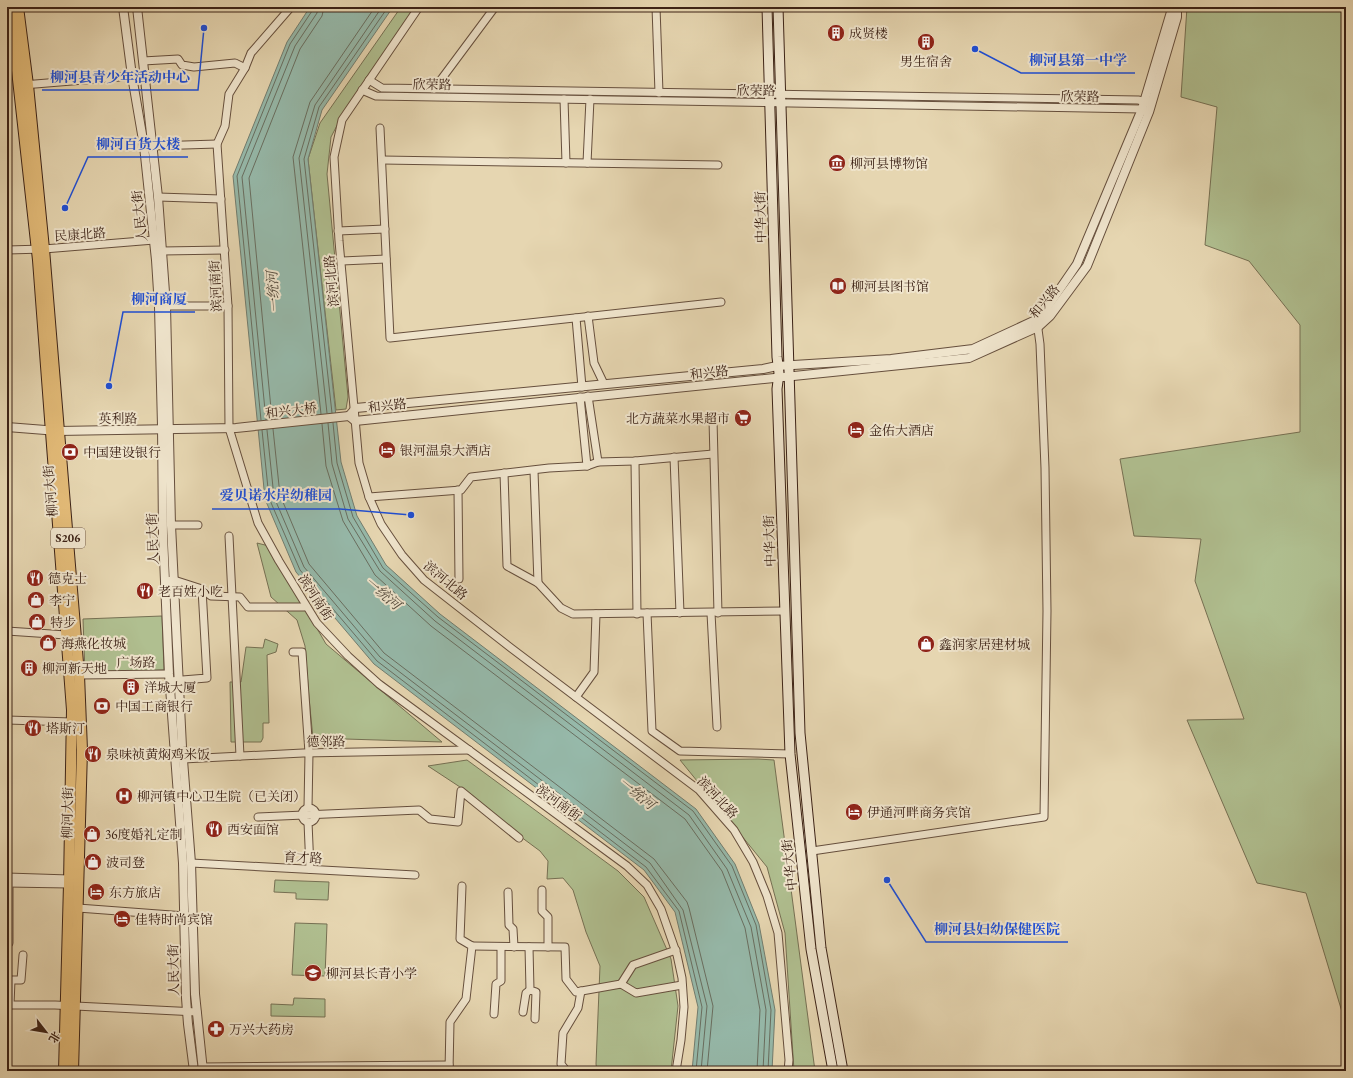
<svg xmlns="http://www.w3.org/2000/svg" width="1353" height="1078" font-family="'EB Garamond','Noto Serif SC',serif">
  <style>
    .green { fill: #b0bf90; stroke: #767053 }
    .water { fill: #96b9aa; stroke: #727d6f }
    .lines { fill: none; stroke-linecap: round; stroke-linejoin: round }
    .shore { stroke: #696e60; stroke-width: 1 }
    .minor-casing { stroke: #664f3d; stroke-width: 9 }
    .tertiary-casing { stroke: #664f3d; stroke-width: 10 }
    .secondary-casing { stroke: #3c2216; stroke-width: 11 }
    .primary-casing { stroke: #3c2216; stroke-width: 12 }
    .minor { stroke: #efe4cc; stroke-width: 7 }
    .tertiary { stroke: #efe4cc; stroke-width: 8 }
    .secondary { stroke: #efe4cc; stroke-width: 9 }
    .primary { stroke: #e3bb78; stroke-width: 10 }
    .labels { text-anchor: middle; stroke-width: 4; stroke-linejoin: round; paint-order: stroke }
    .shield { fill: #efe4cc; stroke: #725c4d; stroke-width: 1 }
    .shield-label { font-size: 12px; font-weight: bold; fill: #3c2216 }
    .poi-label { font-size: 13px; fill: #3c2216; stroke: #efe4cc; text-anchor: start }
    .street-label { font-size: 13px; fill: #3c2216; stroke: #efe4cc }
    .water-label { font-size: 14px; font-style: italic; fill: #52483b; stroke: #efe4cc }
    .leader { fill: none; stroke: #1d4ed8; stroke-width: 1.5 }
    .callout-dot { fill: #1d4ed8; stroke: #efe4cc; stroke-width: 1.5 }
    .callout-label { font-size: 14px; text-anchor: middle; font-weight: bold; fill: #1d4ed8; stroke: #efe4cc; stroke-width: 4; stroke-linejoin: round; paint-order: stroke }
  </style>
  <rect width="100%" height="100%" fill="#e6d6b1"/>
  <filter id="stains"><feTurbulence type="fractalNoise" baseFrequency=".005" numOctaves="4"/><feColorMatrix values="0 0 0 0 .2 0 0 0 0 .09 0 0 0 0 .02 0 0 0 .5 -.17"/></filter>
  <radialGradient id="worn" r=".72"><stop offset=".6" stop-color="#630" stop-opacity="0"/><stop offset="1" stop-color="#630" stop-opacity=".3"/></radialGradient>
  <g class="green">
    <path d="M401,7h17l-74,105 -13,25 -4,37 21,223 -2,12 -10,1 -28,-251 12,-36z"/>
    <path d="M1187,7h159v1018l-40,-132 -49,-10 -70,-163 57,-1 -49,-138 6,-42 -67,-3 -14,-77 180,-27v-107l-51,-64 -44,-16 12,-138 -36,-10z"/>
    <path d="M257,543l12,3 57,98 116,98 -129,-4 -4,-40 -4,-52 -8,-26 -26,-23z"/>
    <path d="M162,616l2,54 -79,3 -2,-54z"/>
    <path d="M265,639l13,5 -2,8 -9,3 2,68h-6v15l-2,4h-30l-1,-60h11l5,-35 17,1z"/>
    <path d="M758,759l16,1 41,311h-21l-9,-138 -18,-66 -87,-107z"/>
    <path d="M467,760l151,111 26,26 27,62 7,47 -7,65h-74l-1,-7 4,-98 -14,-34 -13,-42 -10,-12 -16,1 1,-18 -8,-10 -46,-34 -31,-28 -35,-23z"/>
    <path d="M275,880l54,2 -1,18 -32,-1v-6l-22,-1z"/>
    <path d="M295,923l32,1 -2,52 -33,-1z"/>
    <path d="M294,998l31,1v18l-54,-1v-12l22,1z"/>
  </g>
  <path class="water" d="M310,7h83l-71,103 -14,49 33,303 16,54 29,49 54,49 256,195 39,55 24,60 16,86 -3,61h-80l6,-64 -23,-95 -31,-42 -270,-206 -78,-92 -31,-73 -32,-323 54,-134z"/>
  <g class="lines">
    <g class="shore">
      <path d="M327,413l-28,-255 16,-53 67,-98"/>
      <path d="M332,413l-28,-254 15,-52 69,-100"/>
      <path d="M321,414l-28,-257 17,-55 65,-95"/>
      <path d="M272,419l-23,-241 51,-129 22,-33 2,-9"/>
      <path d="M261,420l-24,-244 53,-132 22,-33 1,-4"/>
      <path d="M266,420l-24,-243 53,-131 22,-33 1,-6"/>
      <path d="M328,423l4,41 16,55 32,52 55,50 254,194 38,54 24,58 15,83 -3,61"/>
      <path d="M333,423l4,40 16,54 30,51 55,49 255,194 39,55 24,59 15,85 -3,61"/>
      <path d="M322,424l4,42 17,55 32,54 56,51 254,193 37,52 23,57 15,82 -3,61"/>
      <path d="M273,429l7,66 29,69 75,89 270,206 33,43 2,6 24,98 -6,65"/>
      <path d="M262,430l7,68 31,72 77,91 269,206 33,44 23,96 -6,64"/>
      <path d="M267,430l7,67 30,70 76,90 270,206 33,47 24,96 -6,65"/>
    </g>
    <defs>
      <g id="minor">
        <path d="M291,7l-40,46 -6,15 -16,26 -4,32 -8,18 11,162 1,122 29,95 21,38 38,62 31,33 31,28 248,182 20,19 14,24 16,46 5,23 2,29 -3,33 -5,31"/>
        <path d="M419,7l-77,113 -8,37 5,84 20,222 10,34 12,27 21,31 22,25 87,68 188,142 35,40 19,32 14,34 11,37 11,127 -1,11"/>
        <path d="M656,7l3,86"/>
        <path d="M667,7l100,1"/>
        <path d="M143,61l35,-2 4,6 12,2 41,-4 10,5"/>
        <path d="M369,80l13,8 756,12 10,2"/>
        <path d="M23,85l122,-10"/>
        <path d="M434,89l61,-82"/>
        <path d="M362,90l14,6 766,13 4,2"/>
        <path d="M564,99l2,64"/>
        <path d="M380,128l10,210 331,-36"/>
        <path d="M152,146l65,-2"/>
        <path d="M382,160l336,5"/>
        <path d="M587,163l3,-64"/>
        <path d="M158,197l63,2"/>
        <path d="M338,231l47,-2"/>
        <path d="M7,250l37,-1 110,-9"/>
        <path d="M162,251l63,-1"/>
        <path d="M342,261l44,-2"/>
        <path d="M166,306h62"/>
        <path d="M588,316l6,47 10,21"/>
        <path d="M576,318l6,69"/>
        <path d="M588,396l10,66"/>
        <path d="M580,397l7,69"/>
        <path d="M713,420l5,193"/>
        <path d="M674,457l6,156"/>
        <path d="M635,461l2,153"/>
        <path d="M534,471l4,112"/>
        <path d="M504,473l3,93 31,17 23,25 12,6 211,-3"/>
        <path d="M458,490l1,89"/>
        <path d="M369,497l92,-7 10,-13 78,-9 38,-2 11,-4 37,-1 78,-7"/>
        <path d="M171,525h27"/>
        <path d="M229,536l11,220"/>
        <path d="M165,581l9,-1 28,9 9,7 29,1 8,10h56"/>
        <path d="M647,613l5,118 28,20 110,3"/>
        <path d="M711,613l6,114"/>
        <path d="M7,631l59,4"/>
        <path d="M293,652h9l7,101 -1,55"/>
        <path d="M79,675l90,-1"/>
        <path d="M170,681l37,-3 -5,-89"/>
        <path d="M576,697l18,-25 2,-58"/>
        <path d="M7,720l65,2"/>
        <path d="M183,759l120,-6 166,-3"/>
        <circle cx="309" cy="815" r="7"/>
        <path d="M258,817l161,-7 11,9 28,3 3,-31 58,47"/>
        <path d="M308,822l2,47"/>
        <path d="M812,851l232,-34 3,-206 -2,-143 -5,-124 -3,-22"/>
        <path d="M191,863l224,12"/>
        <path d="M7,877l62,2"/>
        <path d="M7,883l62,1"/>
        <path d="M542,890v21l6,6v30"/>
        <path d="M508,892l1,33 4,4 1,18"/>
        <path d="M78,908l107,8"/>
        <path d="M7,943h2v-60"/>
        <path d="M472,946l93,1 1,32 10,13 45,-8 15,9 46,-8"/>
        <path d="M529,947l1,43 6,2 -1,27"/>
        <path d="M621,984l12,-19 43,-15"/>
        <path d="M7,1005h48l142,7"/>
        <path d="M10,1005l1,-25h10l2,-25"/>
        <path d="M523,1012l3,-19 4,-3"/>
        <path d="M494,1014l2,-30 5,-3v-34"/>
        <path d="M202,1067l247,-2"/>
        <path d="M449,1071l1,-49 16,-23 6,-53 -12,-7 2,-53"/>
        <path d="M564,1071l1,-2 -4,-5 2,-31 15,-25 3,-17"/>
      </g>
      <g id="tertiary">
        <path d="M123,7l9,69 12,70 12,114 3,47 3,119 1,109 6,139 14,189 3,135 2,26 6,47"/>
        <path d="M137,7l21,190 8,109 5,219 11,222 9,116 4,131 8,77"/>
        <path d="M349,416l6,5 614,-63 69,-31 12,-11 37,-50 62,-154 28,-95v-10"/>
        <path d="M349,416l7,-8 407,-39 14,-3 114,-7 82,-10 67,-31 37,-54 65,-155 29,-97v-5"/>
        <path d="M7,427l51,4 178,-3 113,-12"/>
      </g>
      <g id="secondary">
        <path d="M767,7l10,350 2,16 -2,16 13,365 21,195 22,122"/>
        <path d="M778,7l22,726 21,215 22,123"/>
      </g>
      <g id="primary">
        <path d="M10,7l28,253 34,450 -3,174 -5,187"/>
        <path d="M18,7l10,78 16,164 35,426 3,75 -9,321"/>
      </g>
    </defs>
    <use href="#minor" class="minor-casing"/>
    <use href="#tertiary" class="tertiary-casing"/>
    <use href="#secondary" class="secondary-casing"/>
    <use href="#primary" class="primary-casing"/>
    <use href="#minor" class="minor"/>
    <use href="#tertiary" class="tertiary"/>
    <use href="#secondary" class="secondary"/>
    <use href="#primary" class="primary"/>
  </g>
  <defs>
    <symbol id="building-disc" viewBox="-11 -11 22 22"><circle r="9.5" fill="#8f2418" stroke="#efe4cc"/><path d="M-4-6H4V6H1V3H-1V6H-4ZM-2.5-4.3h1.7v1.8h-1.7ZM.8-4.3h1.7v1.8H.8ZM-2.5-1h1.7V.8h-1.7ZM.8-1h1.7V.8H.8Z" fill="#fff"/></symbol>
    <symbol id="museum-disc" viewBox="-11 -11 22 22"><circle r="9.5" fill="#8f2418" stroke="#efe4cc"/><path d="M0-6L6-3V-2H-6V-3ZM-5-1h2V3h-2ZM-1-1h2V3h-2ZM3-1h2V3H3ZM-6 4H6V6H-6Z" fill="#fff"/></symbol>
    <symbol id="library-disc" viewBox="-11 -11 22 22"><circle r="9.5" fill="#8f2418" stroke="#efe4cc"/><path d="M-6-4Q-3-5.5-.7-3.5V5Q-3 3-6 4ZM6-4Q3-5.5 .7-3.5V5Q3 3 6 4Z" fill="#fff"/></symbol>
    <symbol id="supermarket-disc" viewBox="-11 -11 22 22"><circle r="9.5" fill="#8f2418" stroke="#efe4cc"/><path d="M-6-5.5h2.5l.6 2H6L4.5 2H-2.5L-4.4-4H-6ZM-1.5 3.2a1.3 1.3 0 1 0 .1 0ZM3 3.2a1.3 1.3 0 1 0 .1 0Z" fill="#fff"/></symbol>
    <symbol id="hotel-disc" viewBox="-11 -11 22 22"><circle r="9.5" fill="#8f2418" stroke="#efe4cc"/><path d="M-6-4.5h1.5V1H6V5H4.5V3h-9V5H-6ZM-4 0a1.8 1.8 0 1 1 3.6 0ZM.5 0V-2.5h3Q6-2.5 6 0Z" fill="#fff"/></symbol>
    <symbol id="bank-disc" viewBox="-11 -11 22 22"><circle r="9.5" fill="#8f2418" stroke="#efe4cc"/><path d="M-6-4H6V4H-6ZM0-2.3a2.3 2.3 0 1 0 0 4.6a2.3 2.3 0 1 0 0-4.6Z" fill="#fff"/></symbol>
    <symbol id="restaurant-disc" viewBox="-11 -11 22 22"><circle r="9.5" fill="#8f2418" stroke="#efe4cc"/><path d="M-5-6h1v4h1v-4h1v4h1v-4h1v5L-1.5 .5V6h-2V.5L-5-1ZM5-6V6H3V1.5H1.5Q1.5-4 5-6Z" fill="#fff"/></symbol>
    <symbol id="shop-disc" viewBox="-11 -11 22 22"><circle r="9.5" fill="#8f2418" stroke="#efe4cc"/><path d="M-5-2.5h2.3a2.7 3.5 0 0 1 5.4 0H5L5.5 6h-11ZM-1.5-2.5h3a1.5 2.3 0 0 0-3 0Z" fill="#fff"/></symbol>
    <symbol id="hospital-disc" viewBox="-11 -11 22 22"><circle r="9.5" fill="#8f2418" stroke="#efe4cc"/><path d="M-5-5h3v3.5h4V-5h3V5h-3V1.5h-4V5h-3Z" fill="#fff"/></symbol>
    <symbol id="school-disc" viewBox="-11 -11 22 22"><circle r="9.5" fill="#8f2418" stroke="#efe4cc"/><path d="M0-5L7-2L0 1L-7-2ZM-4 1L0 2.5L4 1V4Q0 6-4 4Z" fill="#fff"/></symbol>
    <symbol id="pharmacy-disc" viewBox="-11 -11 22 22"><circle r="9.5" fill="#8f2418" stroke="#efe4cc"/><path d="M-2-6h4v4h4v4h-4v4h-4v-4h-4v-4h4Z" fill="#fff"/></symbol>
  </defs>
  <g fill-rule="evenodd">
    <use href="#building-disc" x="826" y="23" width="20" height="20"/>
    <use href="#building-disc" x="916" y="32" width="20" height="20"/>
    <use href="#museum-disc" x="827" y="153" width="20" height="20"/>
    <use href="#library-disc" x="828" y="276" width="20" height="20"/>
    <use href="#supermarket-disc" x="733" y="408" width="20" height="20"/>
    <use href="#hotel-disc" x="846" y="420" width="20" height="20"/>
    <use href="#hotel-disc" x="377" y="440" width="20" height="20"/>
    <use href="#bank-disc" x="60" y="442" width="20" height="20"/>
    <use href="#restaurant-disc" x="25" y="568" width="20" height="20"/>
    <use href="#restaurant-disc" x="135" y="581" width="20" height="20"/>
    <use href="#shop-disc" x="26" y="590" width="20" height="20"/>
    <use href="#shop-disc" x="27" y="612" width="20" height="20"/>
    <use href="#shop-disc" x="38" y="633" width="20" height="20"/>
    <use href="#shop-disc" x="916" y="634" width="20" height="20"/>
    <use href="#building-disc" x="19" y="658" width="20" height="20"/>
    <use href="#building-disc" x="121" y="677" width="20" height="20"/>
    <use href="#bank-disc" x="92" y="696" width="20" height="20"/>
    <use href="#restaurant-disc" x="23" y="718" width="20" height="20"/>
    <use href="#restaurant-disc" x="83" y="744" width="20" height="20"/>
    <use href="#hospital-disc" x="114" y="786" width="20" height="20"/>
    <use href="#hotel-disc" x="844" y="802" width="20" height="20"/>
    <use href="#restaurant-disc" x="204" y="819" width="20" height="20"/>
    <use href="#shop-disc" x="82" y="824" width="20" height="20"/>
    <use href="#shop-disc" x="83" y="852" width="20" height="20"/>
    <use href="#hotel-disc" x="86" y="882" width="20" height="20"/>
    <use href="#hotel-disc" x="112" y="909" width="20" height="20"/>
    <use href="#school-disc" x="303" y="963" width="20" height="20"/>
    <use href="#pharmacy-disc" x="206" y="1019" width="20" height="20"/>
  </g>
  <g class="labels">
    <rect class="shield" x="51" y="528" width="34" height="20" rx="3"/>
    <g class="shield-label">
      <text x="68" y="542">S206</text>
    </g>
    <g class="poi-label">
      <text x="849" y="38">成贤楼</text>
      <text x="926" y="66" text-anchor="middle">男生宿舍</text>
      <text x="850" y="168">柳河县博物馆</text>
      <text x="851" y="291">柳河县图书馆</text>
      <text x="730" y="423" text-anchor="end">北方蔬菜水果超市</text>
      <text x="869" y="435">金佑大酒店</text>
      <text x="400" y="455">银河温泉大酒店</text>
      <text x="83" y="457">中国建设银行</text>
      <text x="48" y="583">德克士</text>
      <text x="158" y="596">老百姓小吃</text>
      <text x="49" y="605">李宁</text>
      <text x="50" y="627">特步</text>
      <text x="61" y="648">海燕化妆城</text>
      <text x="939" y="649">鑫润家居建材城</text>
      <text x="42" y="673">柳河新天地</text>
      <text x="144" y="692">洋城大厦</text>
      <text x="115" y="711">中国工商银行</text>
      <text x="46" y="733">塔斯汀</text>
      <text x="106" y="759">泉味祯黄焖鸡米饭</text>
      <text x="137" y="801">柳河镇中心卫生院（已关闭）</text>
      <text x="867" y="817">伊通河畔商务宾馆</text>
      <text x="227" y="834">西安面馆</text>
      <text x="105" y="839">36度婚礼定制</text>
      <text x="106" y="867">波司登</text>
      <text x="109" y="897">东方旅店</text>
      <text x="135" y="924">佳特时尚宾馆</text>
      <text x="326" y="978">柳河县长青小学</text>
      <text x="229" y="1034">万兴大药房</text>
    </g>
    <g class="street-label">
      <text transform="translate(432 84) rotate(1)" y="5">欣荣路</text>
      <text transform="translate(756 90) rotate(1)" y="5">欣荣路</text>
      <text transform="translate(1080 96) rotate(1)" y="5">欣荣路</text>
      <text transform="translate(139 216) rotate(-96)" y="5">人民大街</text>
      <text transform="translate(760 217) rotate(-91)" y="5">中华大街</text>
      <text transform="translate(80 234) rotate(-4)" y="5">民康北路</text>
      <text transform="translate(331 281) rotate(-95)" y="5">滨河北路</text>
      <text transform="translate(215 286) rotate(-93)" y="5">滨河南街</text>
      <text transform="translate(1044 301) rotate(-50)" y="5">和兴路</text>
      <text transform="translate(709 372) rotate(-6)" y="5">和兴路</text>
      <text transform="translate(387 405) rotate(-6)" y="5">和兴路</text>
      <text transform="translate(291 410) rotate(-6)" y="5">和兴大桥</text>
      <text transform="translate(118 418) rotate(-1)" y="5">英利路</text>
      <text transform="translate(50 491) rotate(-95)" y="5">柳河大街</text>
      <text transform="translate(152 539) rotate(-92)" y="5">人民大街</text>
      <text transform="translate(769 541) rotate(-92)" y="5">中华大街</text>
      <text transform="translate(446 580) rotate(40)" y="5">滨河北路</text>
      <text transform="translate(316 597) rotate(57)" y="5">滨河南街</text>
      <text transform="translate(136 662) rotate(-1)" y="5">广场路</text>
      <text transform="translate(326 741) rotate(-1)" y="5">德邻路</text>
      <text transform="translate(718 797) rotate(47)" y="5">滨河北路</text>
      <text transform="translate(559 802) rotate(36)" y="5">滨河南街</text>
      <text transform="translate(67 813) rotate(-89)" y="5">柳河大街</text>
      <text transform="translate(303 857) rotate(3)" y="5">育才路</text>
      <text transform="translate(789 865) rotate(-96)" y="5">中华大街</text>
      <text transform="translate(173 970) rotate(-91)" y="5">人民大街</text>
    </g>
    <g class="water-label">
      <text transform="translate(273 292) rotate(-94)" y="5">一统河</text>
      <text transform="translate(383 593) rotate(41)" y="5">一统河</text>
      <text transform="translate(637 793) rotate(39)" y="5">一统河</text>
    </g>
  </g>
  <path class="leader" d="M975 49L1021 73H1135M204 28L198 90H42M65 208L88 157H188M109 386L123 312H195M411 515L340 509H212M887 880L926 942H1068"/>
  <g class="callout-dot">
    <circle cx="975" cy="49" r="4"/>
    <circle cx="204" cy="28" r="4"/>
    <circle cx="65" cy="208" r="4"/>
    <circle cx="109" cy="386" r="4"/>
    <circle cx="411" cy="515" r="4"/>
    <circle cx="887" cy="880" r="4"/>
  </g>
  <g class="callout-label">
    <text x="1078" y="65">柳河县第一中学</text>
    <text x="120" y="82">柳河县青少年活动中心</text>
    <text x="138" y="149">柳河百货大楼</text>
    <text x="159" y="304">柳河商厦</text>
    <text x="276" y="500">爱贝诺水岸幼稚园</text>
    <text x="997" y="934">柳河县妇幼保健医院</text>
  </g>
  <rect width="1353" height="1078" fill="none" stroke="#e6d6b1" stroke-width="24"/>
  <rect x="8" y="8" width="1337" height="1062" fill="none" stroke="#3c2216" stroke-width="2"/>
  <rect x="12" y="12" width="1329" height="1054" fill="none" stroke="#3c2216"/>
  <g transform="translate(46 1032) rotate(121)" stroke="#efe4cc" stroke-width="3" paint-order="stroke">
  <path d="M0-3L7 15L0 10L-7 15Z" fill="#3c2216"/>
  <text y="-6" font-size="11" font-weight="bold" text-anchor="middle" fill="#3c2216">北</text>
  </g>
  <rect width="100%" height="100%" filter="url(#stains)"/>
  <rect width="100%" height="100%" fill="url(#worn)"/>
</svg>
